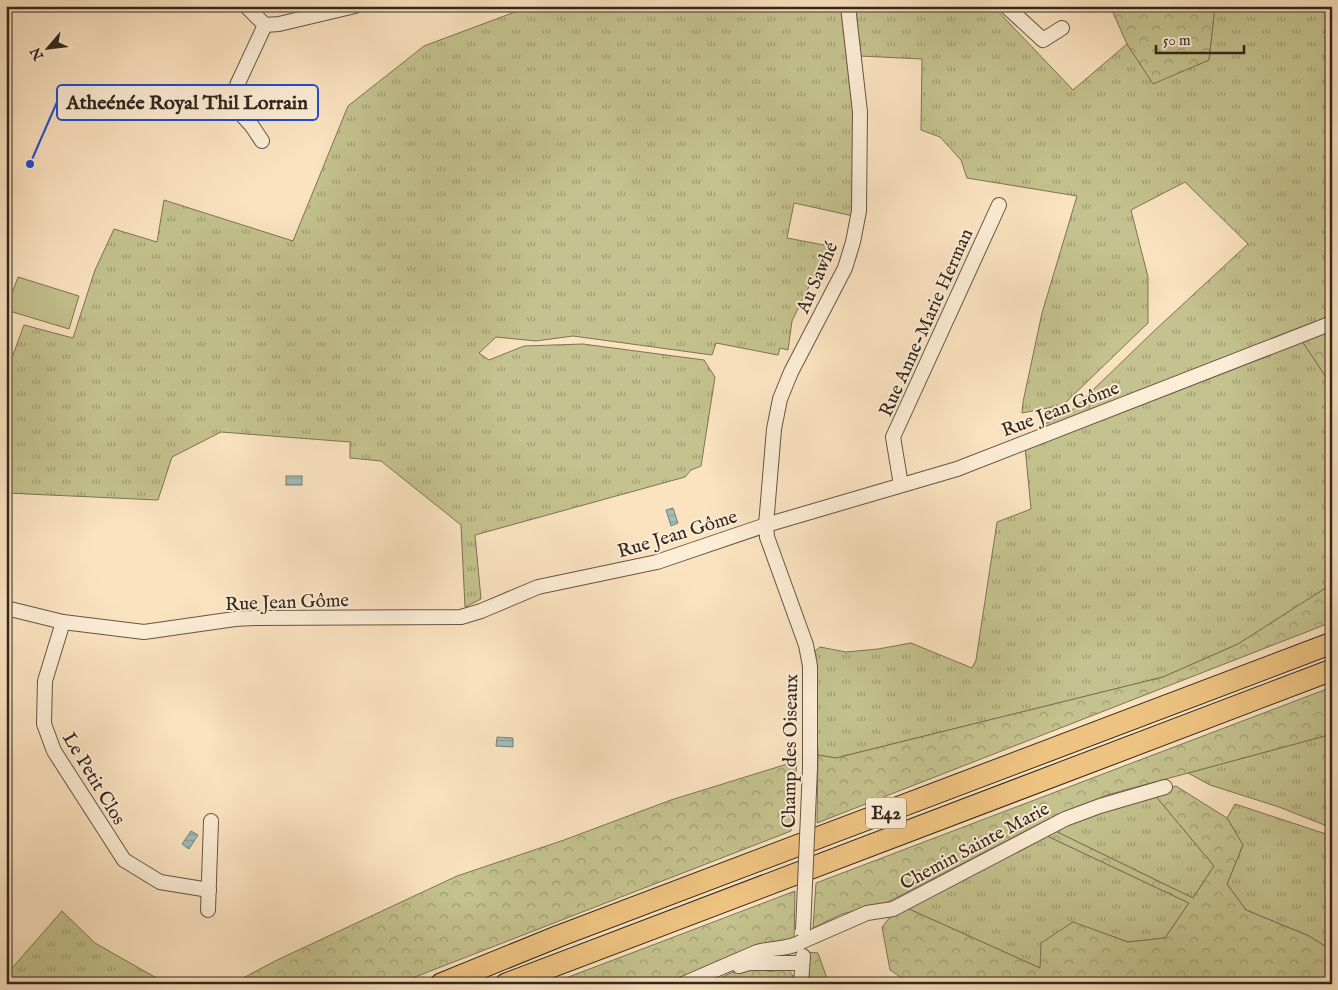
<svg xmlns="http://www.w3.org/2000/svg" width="1338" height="990" font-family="'IM FELL English',serif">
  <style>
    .grass { fill: url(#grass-tufts); stroke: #7c7455 }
    .forest { fill: url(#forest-crowns); stroke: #7c7455 }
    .pitch { fill: #c4c28e; stroke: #7c7455 }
    .water { fill: url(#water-rules); stroke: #75817b }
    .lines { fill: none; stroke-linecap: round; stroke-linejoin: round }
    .minor-casing { stroke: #665545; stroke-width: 16 }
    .highway-casing { stroke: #34261c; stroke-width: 23 }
    .minor { stroke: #fcedd6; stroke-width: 14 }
    .highway { stroke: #eec280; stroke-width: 21 }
    .minor-bridge-casing { stroke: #665545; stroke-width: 16; stroke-linecap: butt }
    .minor-bridge { stroke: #fcedd6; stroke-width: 14 }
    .labels { text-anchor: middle; stroke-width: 4; stroke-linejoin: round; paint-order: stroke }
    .shield { fill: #fcedd6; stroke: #706254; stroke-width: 1 }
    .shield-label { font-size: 18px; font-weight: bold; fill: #34261c }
    .street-label { font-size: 19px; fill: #34261c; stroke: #fcedd6 }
    .leader { fill: none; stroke: #1d4ed8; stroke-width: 2 }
    .callout-dot { fill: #1d4ed8; stroke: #fcedd6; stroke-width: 2 }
    .callout { fill: #fcedd6; stroke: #1d4ed8; stroke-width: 2 }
    .callout-label { font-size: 20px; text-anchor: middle; font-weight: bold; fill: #34261c }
  </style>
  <defs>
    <pattern id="grass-tufts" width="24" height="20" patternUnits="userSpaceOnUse" patternTransform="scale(1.25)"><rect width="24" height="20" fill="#c4c28e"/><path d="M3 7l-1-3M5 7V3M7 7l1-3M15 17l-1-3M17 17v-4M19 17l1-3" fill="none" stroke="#a09d73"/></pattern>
    <pattern id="forest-crowns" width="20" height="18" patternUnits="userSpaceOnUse" patternTransform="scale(1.25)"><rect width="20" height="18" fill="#c4c28e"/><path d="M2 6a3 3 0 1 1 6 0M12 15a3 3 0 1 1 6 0" fill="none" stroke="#a09d73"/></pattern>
    <pattern id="water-rules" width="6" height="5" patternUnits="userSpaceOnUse" patternTransform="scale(1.25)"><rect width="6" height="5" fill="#a0bdba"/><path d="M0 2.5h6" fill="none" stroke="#8aa29f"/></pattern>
  </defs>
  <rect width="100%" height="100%" fill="#fbe3c0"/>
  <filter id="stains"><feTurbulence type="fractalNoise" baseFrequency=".004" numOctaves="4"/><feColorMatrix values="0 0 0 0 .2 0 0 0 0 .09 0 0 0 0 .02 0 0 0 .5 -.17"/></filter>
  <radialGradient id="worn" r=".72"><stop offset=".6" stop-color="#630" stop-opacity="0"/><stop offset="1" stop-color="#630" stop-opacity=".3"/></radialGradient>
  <g class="grass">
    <path d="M531,6h313l14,103 -5,107 -59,-13 -7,35 42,8 -37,75 -4,29 -8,-2 -2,7 -62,-12 -4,12 -139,-19 -37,5 -40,-4 -17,16 10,7 35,-14 59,-2 121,16 11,17 -14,89 -10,4 -6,7 -210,58 6,64 -16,8 -4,-82 -80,-64 -31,-3v-16l-129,-10 -49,25 -14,43 -152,-7v-119l18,-49 49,13 22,-68 19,-41 43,13 7,-42 129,41 55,-135 76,-60z"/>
    <path d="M855,6h138l80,84 54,-46 26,39 56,-23 6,-54h117v312l-132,52 -109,39 -48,21v-5l29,-15 82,-79 94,-87 -63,-62 -54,28 17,67v46l-85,82 -41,8 1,-11 19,-89 35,-117 -110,-18 -6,-18 -21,-23 -19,-7 1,-71 -62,-3z"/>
    <path d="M1302,341l30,45v198l-94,60 -75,33 -327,81 -18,-3 -4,-97 1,-7 5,-4 26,5 32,-3 33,-6 61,25 4,-8 21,-138 34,-13 -6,-62 106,-44 77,-24z"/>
    <path d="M1332,734v94l-53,-21 -69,-22 -22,-12z"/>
    <path d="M1154,794l60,72 -21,32 -142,-69z"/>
    <path d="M1235,804l97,32v113l-9,-4 -14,-9 -63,-26 -19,-26 16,-39 -16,-27z"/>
    <path d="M1043,834l146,69 -24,35 -37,4 -56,-20 -32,46 -140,-63z"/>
    <path d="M62,911l33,32 72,41h-161v-9z"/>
  </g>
  <g class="forest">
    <path d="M1110,6h105l-6,54 -56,24 -26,-40z"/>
    <path d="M1327,331l5,8v47l-30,-45z"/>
    <path d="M1332,584v38l-515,201 1,-68 18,3 327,-81 75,-33z"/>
    <path d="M1332,687v47l-225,61 -60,25 -161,83 -44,11 -29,14 3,-45z"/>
    <path d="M797,761l-6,70 -394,153h-165l43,-23 182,-85 107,-36 107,-40z"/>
    <path d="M1176,786l51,32 16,27 -16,39 19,26 63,26 14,9 9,4v35h-421l-21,-14 -8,-43 18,-22 140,63 1,-25 32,-21 55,20 37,-4 24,-35 -146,-69 8,-5 142,69 21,-32 -60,-72z"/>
    <path d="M795,891l-1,50 -33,6 -91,37h-120z"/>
    <path d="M807,952l11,1 11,31h-22z"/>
    <path d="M759,968c8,4 14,5 22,0l8,2 4,6v8h-78c11,-13 28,-15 44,-16z"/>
  </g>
  <path class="pitch" d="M18,277l61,19 -10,33 -63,-19z"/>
  <g class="water">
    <rect x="286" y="476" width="16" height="9"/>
    <path d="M673,508l5,15 -7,3 -5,-16z"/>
    <path d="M497,737l16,1v9l-17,-1z"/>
    <path d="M191,831l7,4 -9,14 -7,-5z"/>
  </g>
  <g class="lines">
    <defs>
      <g id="minor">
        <path d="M246,6l19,19 14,-1 76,-18"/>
        <path d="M1006,6l37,34 19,-12"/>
        <path d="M207,112l13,-10 11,1"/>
        <path d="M262,141l-10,-15 -21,-23 7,-20 27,-58"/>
        <path d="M901,485l-8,-48 106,-232"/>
        <path d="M6,608l57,14 81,10 91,-13 19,-1 207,-1 20,-6 57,-24 119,-25 109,-37 191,-56 375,-146"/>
        <path d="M63,622l-18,59 -1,43 10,27 70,109 36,22 49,8"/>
        <path d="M810,768v-102l-4,-21 -39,-108 -1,-12 8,-96 6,-30 11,-27 54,-104 8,-26 6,-31 1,-99 -12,-106"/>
        <path d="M208,910l3,-89"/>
        <path d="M739,966l10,-3h53"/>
        <path d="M683,984l74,-32c16,-5 32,-2 46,-11l64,-28 26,-4 172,-90 35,-13 65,-19"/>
        <path d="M801,984l2,-28"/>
      </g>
      <g id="highway">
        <path d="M441,984l118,-48 773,-293"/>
        <path d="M506,984l826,-314"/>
      </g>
    </defs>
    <use href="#minor" class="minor-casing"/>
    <use href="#highway" class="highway-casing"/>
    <use href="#minor" class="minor"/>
    <use href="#highway" class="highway"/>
    <defs>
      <path id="minor-bridge" d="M803,930l7,-162"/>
    </defs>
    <use href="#minor-bridge" class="minor-bridge-casing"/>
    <use href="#minor-bridge" class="minor-bridge"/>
  </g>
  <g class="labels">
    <rect class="shield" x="866" y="797.5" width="40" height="31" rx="4"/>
    <g class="shield-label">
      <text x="886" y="819">E42</text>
    </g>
    <g class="street-label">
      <text transform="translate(816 277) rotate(-66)" y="7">Au Sawhé</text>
      <text transform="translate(925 322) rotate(-66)" y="7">Rue Anne-Marie Herman</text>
      <text transform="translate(1060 408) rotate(-21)" y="7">Rue Jean Gôme</text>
      <text transform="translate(677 533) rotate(-17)" y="7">Rue Jean Gôme</text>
      <text transform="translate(287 601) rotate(-2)" y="7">Rue Jean Gôme</text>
      <text transform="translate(789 751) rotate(-89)" y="7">Champ des Oiseaux</text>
      <text transform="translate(95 778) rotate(59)" y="7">Le Petit Clos</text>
      <text transform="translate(974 845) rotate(-28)" y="7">Chemin Sainte Marie</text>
    </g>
  </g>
  <path class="leader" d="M30 164L57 102"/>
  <circle class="callout-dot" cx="30" cy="164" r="5"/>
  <rect class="callout" x="57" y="85" width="261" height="35" rx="5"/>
  <g class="callout-label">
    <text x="187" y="109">Atheénée Royal Thil Lorrain</text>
  </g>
  <rect width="1338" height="990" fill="none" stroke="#fbe3c0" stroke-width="25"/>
  <rect x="8" y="8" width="1323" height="975" fill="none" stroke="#34261c" stroke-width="2.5"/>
  <rect x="12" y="12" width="1313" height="965" fill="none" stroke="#34261c"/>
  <g transform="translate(48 48) rotate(242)" stroke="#fcedd6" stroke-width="4" paint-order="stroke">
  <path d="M0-4L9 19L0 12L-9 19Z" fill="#34261c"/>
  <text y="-8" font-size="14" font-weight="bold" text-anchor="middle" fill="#34261c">N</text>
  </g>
  <path d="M1156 45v8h88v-8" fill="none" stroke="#34261c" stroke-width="2.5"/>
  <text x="1163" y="45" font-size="15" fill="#34261c" stroke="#fcedd6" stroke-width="4" paint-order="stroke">50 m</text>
  <rect width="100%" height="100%" filter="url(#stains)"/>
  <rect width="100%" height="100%" fill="url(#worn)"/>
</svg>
